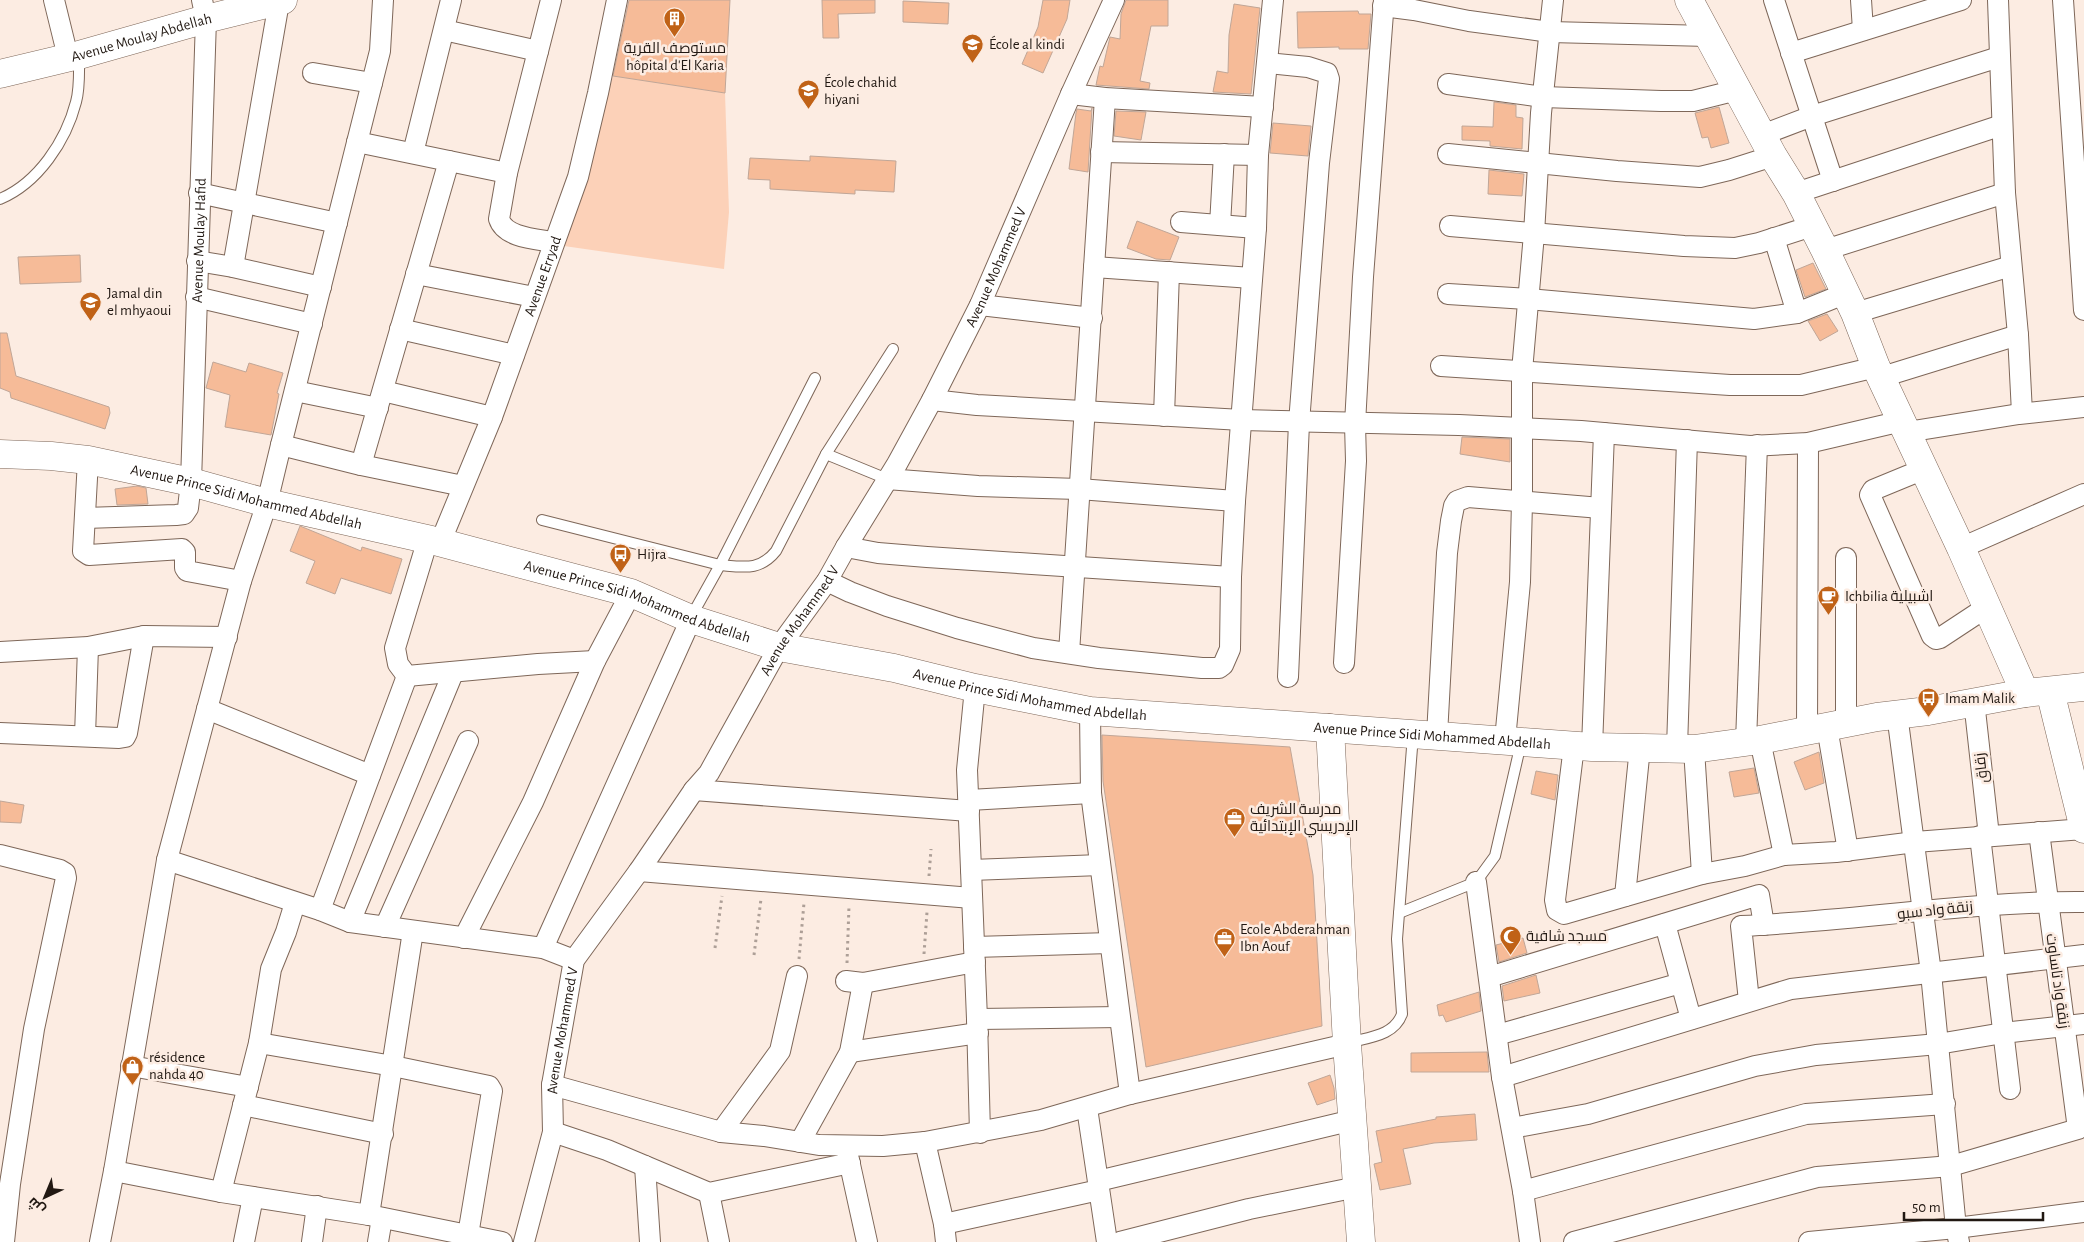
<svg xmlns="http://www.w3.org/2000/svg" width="2084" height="1242" font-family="'Alegreya Sans',Cairo,sans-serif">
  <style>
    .green { fill: #fcd1b8 }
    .building { fill: #f6bb98; stroke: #c0a697 }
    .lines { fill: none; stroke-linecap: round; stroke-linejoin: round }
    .lane-casing { stroke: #7e6759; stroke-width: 12 }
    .street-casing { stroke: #7e6759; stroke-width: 22 }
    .secondary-casing { stroke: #7e6759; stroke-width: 29 }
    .path { stroke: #ad9f97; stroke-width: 3; stroke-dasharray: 2.5 4; stroke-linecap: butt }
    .lane { stroke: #fff; stroke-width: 10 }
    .street { stroke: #fff; stroke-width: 20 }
    .secondary { stroke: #fff; stroke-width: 28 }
    .labels { text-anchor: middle; stroke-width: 5; stroke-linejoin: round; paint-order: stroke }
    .street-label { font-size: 15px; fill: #211812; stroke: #fcece2 }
    .poi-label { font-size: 15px; fill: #211812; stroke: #fcece2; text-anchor: start }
  </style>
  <rect width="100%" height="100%" fill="#fcece2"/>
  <path class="green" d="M613,76l112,17 4,119 -5,57 -160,-23z"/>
  <g class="building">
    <path d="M629,0h101l-5,93 -112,-17z"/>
    <path d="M822,0h53v13l-37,1 1,24h-16z"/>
    <path d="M1043,0h27l-3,19 -24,54 -21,-9 16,-37z"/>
    <path d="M1126,0h42v26h-17l-11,55 10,2 -1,6 -53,-4 4,-19 3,1 7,-30 10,2 1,-25z"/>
    <path d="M903,1l46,2 -1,21 -45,-2z"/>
    <path d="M1234,4l26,4 -9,86 -38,-2 4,-21 11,2 1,-38z"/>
    <path d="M1358,11l1,3h12l-3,35h-29v-2l-41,1 -1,-36z"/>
    <path d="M1494,102l22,3v12l7,1 -1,31 -32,-3v-5l-28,-1v-14l31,1z"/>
    <path d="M1719,107l10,36 -18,5 -3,-11 -6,1 -7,-25z"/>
    <path d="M1092,108l-4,64 -19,-3 7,-56 1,-4 14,2z"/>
    <path d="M1116,111l30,1 -5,28 -27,-4z"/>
    <path d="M1273,123l38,3 -3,30 -38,-3z"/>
    <path d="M810,156l86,5 -2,31 -39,-2v4l-85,-5v-9l-22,-1 2,-21 60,3z"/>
    <path d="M1489,170l35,4 -2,22 -34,-2z"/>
    <path d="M1137,221l42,16 -9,23 -14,-1 -29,-11z"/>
    <path d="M80,255l1,27 -61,2 -2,-27z"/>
    <path d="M1813,263l13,26 -21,8 -9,-27z"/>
    <path d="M1827,314l11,17 -18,10 -12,-20z"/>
    <path d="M0,333h7l9,43 93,31 1,6 -5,16 -94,-31 -1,-6 -10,-4z"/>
    <path d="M213,362l33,10 3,-9 34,10 -6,20 2,1 -8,41 -46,-8 5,-32 -24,-7z"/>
    <path d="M1462,437l48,2v23l-50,-8z"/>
    <path d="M137,486l9,2 2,16 -31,1 -2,-16z"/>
    <path d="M300,526l61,25 1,-4 40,12 -11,35 -50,-16 -6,16 -29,-11 9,-22 -25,-10z"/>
    <path d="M1102,735l188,12 23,128 9,151 -176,41 -43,-286z"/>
    <path d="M1819,752l5,31 -19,7 -11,-28z"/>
    <path d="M1754,768l5,25 -25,4 -5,-25z"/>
    <path d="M1536,771l22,4 -3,25 -24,-6z"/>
    <path d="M0,801l24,4 -3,18 -21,-1z"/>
    <path d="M1523,938l4,15 -28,9 -3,-17z"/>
    <path d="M1536,975l4,18 -36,8 -2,-15z"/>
    <path d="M1479,992l2,19 -35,11 -3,-7 -4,1 -2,-11z"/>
    <path d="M1487,1052l2,20h-78v-19z"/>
    <path d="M1330,1075l4,13 1,11 -18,6 -9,-22z"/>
    <path d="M1475,1114l2,26 -43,3 -31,6 8,35 -31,6 -6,-26 8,-2 -6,-31 60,-12v-2z"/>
  </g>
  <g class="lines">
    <defs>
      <g id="lane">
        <path d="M0,199c38,-16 66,-58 76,-97 4,-14 3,-31 3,-46"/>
        <path d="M826,454l67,-105"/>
        <path d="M542,520l178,45c24,2 40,6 56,-14l50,-97 61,25"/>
        <path d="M691,617l29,-52 95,-187"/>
        <path d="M1399,913l77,-31 19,-26 26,-113"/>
        <path d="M1348,1043c21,-6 46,-7 54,-29l-5,-75 16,-204"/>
      </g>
      <g id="street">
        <path d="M54,0l14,57"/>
        <path d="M551,0l-44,173 -8,46c6,19 38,20 54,23"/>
        <path d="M1774,0l59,181"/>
        <path d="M1861,0l2,30"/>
        <path d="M1998,0l7,193 13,142 4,78"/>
        <path d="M2063,0l21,310"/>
        <path d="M1383,6l31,4 55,11 81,11 158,4"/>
        <path d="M444,30l94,21"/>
        <path d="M1791,53l170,-53"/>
        <path d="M1268,63l40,4 19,6 2,6 -10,84 -20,260 -11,254"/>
        <path d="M313,73l59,10"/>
        <path d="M1448,84l95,13 118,4h32l44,-11"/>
        <path d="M1071,94l34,4 158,9"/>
        <path d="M1762,135l50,-19 187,-59"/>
        <path d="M357,142l150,31"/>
        <path d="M1101,152l157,3"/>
        <path d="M413,153l38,-153"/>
        <path d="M1448,154l169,17 83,6 29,-7 44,-14"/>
        <path d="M199,193l138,30"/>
        <path d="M1796,193l206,-68"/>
        <path d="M1181,222l75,6"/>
        <path d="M1220,225l4,-71"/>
        <path d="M1450,226l234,20 51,2 24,-5 53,-17"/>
        <path d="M1774,238l23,75"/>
        <path d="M1825,250l180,-57"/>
        <path d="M197,261l36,6 88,20"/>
        <path d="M233,267l46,-265"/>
        <path d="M1094,267l158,11"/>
        <path d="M416,274l118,23"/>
        <path d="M1448,294l80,5 226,20 43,-6 47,-19"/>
        <path d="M196,297l116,27"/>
        <path d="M980,305l112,13"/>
        <path d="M1855,313l156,-47"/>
        <path d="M400,329l114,26"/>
        <path d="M1441,366l289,19h71l75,-18"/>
        <path d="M1882,377l136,-42"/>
        <path d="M295,391l83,17"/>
        <path d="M383,391l109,26"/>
        <path d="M932,400l45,5 265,15 217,5 122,6 169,15 58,-3 94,-22"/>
        <path d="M1164,416l5,-144"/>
        <path d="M1907,432l112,-18 65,-7"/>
        <path d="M281,445l80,20 102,21"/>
        <path d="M88,460l-5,91 6,4 93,-6 3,3v16l2,3 54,10"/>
        <path d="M361,465l88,-304"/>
        <path d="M1924,469l-51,21 -3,5 62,141 4,3 4,-1 47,-31"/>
        <path d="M887,479l91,7 101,3 156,12"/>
        <path id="s1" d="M85,518l91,-3 8,-1 4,-6 3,-26 15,-463 -4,-19"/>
        <path d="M428,539l-33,109 3,16 9,12 131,-12 57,-3"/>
        <path id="s2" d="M440,543l52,-126 86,-240 20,-84 19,-93"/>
        <path d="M846,547l32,6 49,4 304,20"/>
        <path d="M1961,548l123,-54"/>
        <path d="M1846,558v165"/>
        <path d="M827,581l23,11 37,14 70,22 76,20 66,10 103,10h17l4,-3 7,-16 1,-72 4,-76 21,-273 2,-73 15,-155"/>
        <path d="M0,652l88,-5 56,-11 83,1"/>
        <path d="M1069,653l36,-555"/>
        <path d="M1344,663l12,-202 -1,-37 8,-147 21,-277"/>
        <path d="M975,688l-8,82 10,249 3,114"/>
        <path d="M1974,701l15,135"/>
        <path d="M207,709l163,66"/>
        <path d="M1090,711l1,82 39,301"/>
        <path d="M1897,714l34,259 25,255 3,14"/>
        <path d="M1827,727l21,124"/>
        <path d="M1807,731l1,-288"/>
        <path d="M0,733l119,5 6,-1 2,-4 17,-97"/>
        <path d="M1437,735l10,-182 4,-32 3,-15 3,-5 11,-4 133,11"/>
        <path d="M85,736l3,-89"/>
        <path d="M1505,740l15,-158 2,-80v-131l12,-137 7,-121 12,-113"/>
        <path d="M1760,740l24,115"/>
        <path d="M1746,742l11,-297"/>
        <path d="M1574,746l-19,154 2,10 7,4 138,-40 43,-8 39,-11 52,-3 79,-10 169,-13"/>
        <path d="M1592,747l12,-314"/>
        <path d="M1677,748l10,-308"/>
        <path d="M1694,749l8,125"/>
        <path d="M694,790l275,21"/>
        <path d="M969,800l122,-7"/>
        <path d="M1980,836l30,253"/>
        <path d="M0,855l60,15 5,3 1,5 -32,151 -24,155 -6,58"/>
        <path d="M167,860l153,50 30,12 193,26 31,12"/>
        <path d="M971,870l129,-5"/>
        <path d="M639,871l333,27"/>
        <path d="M1476,882l26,195 21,114 7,51"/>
        <path d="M1625,896l15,-149"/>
        <path d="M320,910l87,-234"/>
        <path d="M350,922l103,-249"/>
        <path d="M1665,924l26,95"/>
        <path d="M385,927l83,-186"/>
        <path d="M464,938l69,-136 62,-141 36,-68"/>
        <path d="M974,947l136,-4"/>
        <path d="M543,948l148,-329"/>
        <path d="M1489,977l270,-82 5,30"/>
        <path d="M846,981l17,2 112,-21"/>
        <path d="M1749,1001l-8,-75c114,-5 228,-25 343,-24"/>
        <path d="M977,1019l142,-2"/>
        <path d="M1497,1035l184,-52"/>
        <path d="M259,1043l134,23 96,20 3,5 -24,144"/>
        <path d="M850,1052l128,-19"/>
        <path d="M131,1066l117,21"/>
        <path d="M1502,1077l289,-88 293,-34"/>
        <path d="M552,1085l169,47 43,4 55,9 64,1 42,-4 116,-22 89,-26 217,-50"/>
        <path d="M243,1105l140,29"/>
        <path d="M1087,1108l20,134"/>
        <path d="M1512,1128l76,-14 167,-48 61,-11 122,-11 65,-11 81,-9"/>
        <path d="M553,1132l54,18 102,43 141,-30"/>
        <path d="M721,1132l59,-81 17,-75"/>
        <path d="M800,1142l50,-90 13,-69"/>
        <path d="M925,1142l19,82 2,18"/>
        <path d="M847,1151l20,91"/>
        <path d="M645,1166l5,76"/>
        <path d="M114,1171l107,21 148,23 133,27"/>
        <path d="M1098,1181l255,-61"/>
        <path d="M1523,1191l283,-77 139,-10"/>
        <path d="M221,1192l38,-149 12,-74 15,-37 9,-29"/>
        <path d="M709,1193l10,49"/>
        <path d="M369,1215l44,-284"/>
        <path d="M944,1224l155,-34"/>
        <path d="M100,1242l14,-71 53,-311 74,-279 26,-78 14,-58 99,-394 3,-51"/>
        <path d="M244,1242l9,-45"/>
        <path d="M312,1242l5,-36"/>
        <path d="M378,1242l4,-24"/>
        <path id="s3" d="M524,1242l29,-110 -1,-47 22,-125 65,-89 55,-81 15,-17 70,-126 48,-66 19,-34 51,-83 35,-64 48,-95 91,-211 43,-94"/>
        <path d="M1120,1242l129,-33 108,-22"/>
        <path d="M1574,1242l243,-65 134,-11 127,-37 -39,-297"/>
        <path d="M1809,1242l147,-14 128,-16"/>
      </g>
      <g id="secondary">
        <path d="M1689,0l84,156 23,37 29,57 30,63 21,54 85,181 64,145"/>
        <path id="s4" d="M0,74l79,-19 127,-36 77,-19"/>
        <path id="s5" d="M0,454l51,2 37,4 103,22 76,21 164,37 200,53 60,26 88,28 115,21 81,20 115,23 502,36 102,2 66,-9 117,-23 51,-6 97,-18 59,-6"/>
        <path d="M2050,691l34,138"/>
        <path d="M1330,728l17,316 14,198"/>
      </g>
    </defs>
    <use href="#lane" class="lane-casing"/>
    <use href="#street" class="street-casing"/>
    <use href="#secondary" class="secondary-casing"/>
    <g class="path">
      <path d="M929,876l2,-27"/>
      <path d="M715,948l7,-52"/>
      <path d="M924,954l3,-42"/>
      <path d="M754,955l7,-56"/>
      <path d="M799,959l5,-56"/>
      <path d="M847,963l2,-57"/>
    </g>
    <use href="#lane" class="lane"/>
    <use href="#street" class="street"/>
    <use href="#secondary" class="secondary"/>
  </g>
  <defs>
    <symbol id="building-pin" viewBox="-11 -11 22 30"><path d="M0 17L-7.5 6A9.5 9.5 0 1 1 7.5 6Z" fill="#c06217" stroke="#fcece2"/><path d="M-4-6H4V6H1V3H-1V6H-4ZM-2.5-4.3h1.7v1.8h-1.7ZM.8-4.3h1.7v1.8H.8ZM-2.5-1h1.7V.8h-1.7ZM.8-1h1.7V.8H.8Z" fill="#fff"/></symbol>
    <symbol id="school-pin" viewBox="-11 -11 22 30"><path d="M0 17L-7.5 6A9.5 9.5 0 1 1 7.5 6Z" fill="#c06217" stroke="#fcece2"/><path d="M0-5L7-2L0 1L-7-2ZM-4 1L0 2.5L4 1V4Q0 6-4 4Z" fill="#fff"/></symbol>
    <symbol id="bus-pin" viewBox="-11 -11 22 30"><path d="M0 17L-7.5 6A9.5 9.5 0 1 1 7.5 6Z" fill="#c06217" stroke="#fcece2"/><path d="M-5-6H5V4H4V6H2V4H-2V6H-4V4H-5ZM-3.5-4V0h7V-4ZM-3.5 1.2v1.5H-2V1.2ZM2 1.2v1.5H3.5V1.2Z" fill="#fff"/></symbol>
    <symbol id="cafe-pin" viewBox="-11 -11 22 30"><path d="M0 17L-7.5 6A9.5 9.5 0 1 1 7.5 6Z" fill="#c06217" stroke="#fcece2"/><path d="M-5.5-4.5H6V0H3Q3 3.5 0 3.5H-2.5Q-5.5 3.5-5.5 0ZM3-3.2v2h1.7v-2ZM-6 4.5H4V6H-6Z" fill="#fff"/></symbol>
    <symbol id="office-pin" viewBox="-11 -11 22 30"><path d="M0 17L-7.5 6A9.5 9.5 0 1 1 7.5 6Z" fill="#c06217" stroke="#fcece2"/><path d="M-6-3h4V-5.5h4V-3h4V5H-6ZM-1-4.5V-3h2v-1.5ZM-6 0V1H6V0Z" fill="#fff"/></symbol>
    <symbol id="mosque-pin" viewBox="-11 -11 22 30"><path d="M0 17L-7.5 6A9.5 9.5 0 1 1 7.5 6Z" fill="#c06217" stroke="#fcece2"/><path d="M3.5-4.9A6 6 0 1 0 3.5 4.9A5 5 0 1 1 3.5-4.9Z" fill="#fff"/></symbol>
    <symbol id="shop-pin" viewBox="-11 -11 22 30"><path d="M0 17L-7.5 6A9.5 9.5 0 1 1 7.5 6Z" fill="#c06217" stroke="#fcece2"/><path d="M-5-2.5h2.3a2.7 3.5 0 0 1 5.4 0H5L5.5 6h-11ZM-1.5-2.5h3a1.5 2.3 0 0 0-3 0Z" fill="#fff"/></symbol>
  </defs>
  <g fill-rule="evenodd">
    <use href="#building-pin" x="662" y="6" width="25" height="34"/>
    <use href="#school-pin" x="960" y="32" width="25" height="34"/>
    <use href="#school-pin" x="796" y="78" width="25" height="34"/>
    <use href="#school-pin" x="78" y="290" width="25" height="34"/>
    <use href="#bus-pin" x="608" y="542" width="25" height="34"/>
    <use href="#cafe-pin" x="1816" y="584" width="25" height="34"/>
    <use href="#bus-pin" x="1916" y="686" width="25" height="34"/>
    <use href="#office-pin" x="1222" y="806" width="25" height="34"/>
    <use href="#mosque-pin" x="1498" y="924" width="25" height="34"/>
    <use href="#office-pin" x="1212" y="926" width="25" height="34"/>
    <use href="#shop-pin" x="120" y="1054" width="25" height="34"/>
  </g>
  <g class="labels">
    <g class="street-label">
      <text dy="5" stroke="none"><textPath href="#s4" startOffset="146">Avenue Moulay Abdellah</textPath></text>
      <text dy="5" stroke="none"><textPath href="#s1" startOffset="374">Avenue Moulay Hafid</textPath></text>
      <text dy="5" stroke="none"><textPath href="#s3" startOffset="1101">Avenue Mohammed V</textPath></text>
      <text dy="5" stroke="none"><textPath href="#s2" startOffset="286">Avenue Erryad</textPath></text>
      <text dy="5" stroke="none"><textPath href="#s5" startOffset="251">Avenue Prince Sidi Mohammed Abdellah</textPath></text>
      <text dy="5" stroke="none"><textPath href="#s5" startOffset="656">Avenue Prince Sidi Mohammed Abdellah</textPath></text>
      <text dy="5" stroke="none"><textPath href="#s3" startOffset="696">Avenue Mohammed V</textPath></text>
      <text dy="5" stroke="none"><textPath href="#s5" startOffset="1061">Avenue Prince Sidi Mohammed Abdellah</textPath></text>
      <text dy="5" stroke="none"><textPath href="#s5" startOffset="1466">Avenue Prince Sidi Mohammed Abdellah</textPath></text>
      <text transform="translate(1981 768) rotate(-97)" y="5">زقاق</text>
      <text transform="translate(1935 910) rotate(-6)" y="5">زنقة واد سبو</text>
      <text transform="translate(2058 981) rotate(82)" y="5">زنقة واد تاساوت</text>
      <text dy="5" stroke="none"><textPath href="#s3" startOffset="216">Avenue Mohammed V</textPath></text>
    </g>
    <g class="poi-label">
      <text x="989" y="49">École al kindi</text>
      <text x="675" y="53" text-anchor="middle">مستوصف القرية<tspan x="675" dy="17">hôpital d'El Karia</tspan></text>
      <text x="824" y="87">École chahid<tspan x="824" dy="17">hiyani</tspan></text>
      <text x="107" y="298">Jamal din<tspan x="107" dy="17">el mhyaoui</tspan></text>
      <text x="637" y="559">Hijra</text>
      <text x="1845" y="601">Ichbilia اشبيلية</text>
      <text x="1945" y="703">Imam Malik</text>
      <text x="1250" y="814">مدرسة الشريف<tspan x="1250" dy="17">الإدريسي الإبتدائية</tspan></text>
      <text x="1240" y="934">Ecole Abderahman<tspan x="1240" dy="17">Ibn Aouf</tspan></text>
      <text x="1526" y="941">مسجد شافية</text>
      <text x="149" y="1062">résidence<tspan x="149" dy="17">nahda 40</tspan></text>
    </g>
  </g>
  <g transform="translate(45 1197) rotate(224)" stroke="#fcece2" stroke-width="4" paint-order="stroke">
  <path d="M0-4L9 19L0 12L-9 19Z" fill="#211812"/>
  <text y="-8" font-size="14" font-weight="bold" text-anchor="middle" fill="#211812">ش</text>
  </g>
  <path d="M1904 1212v8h139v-8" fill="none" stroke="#211812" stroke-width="2.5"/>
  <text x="1912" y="1212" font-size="15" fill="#211812" stroke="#fcece2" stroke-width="4" paint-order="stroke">50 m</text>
</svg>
